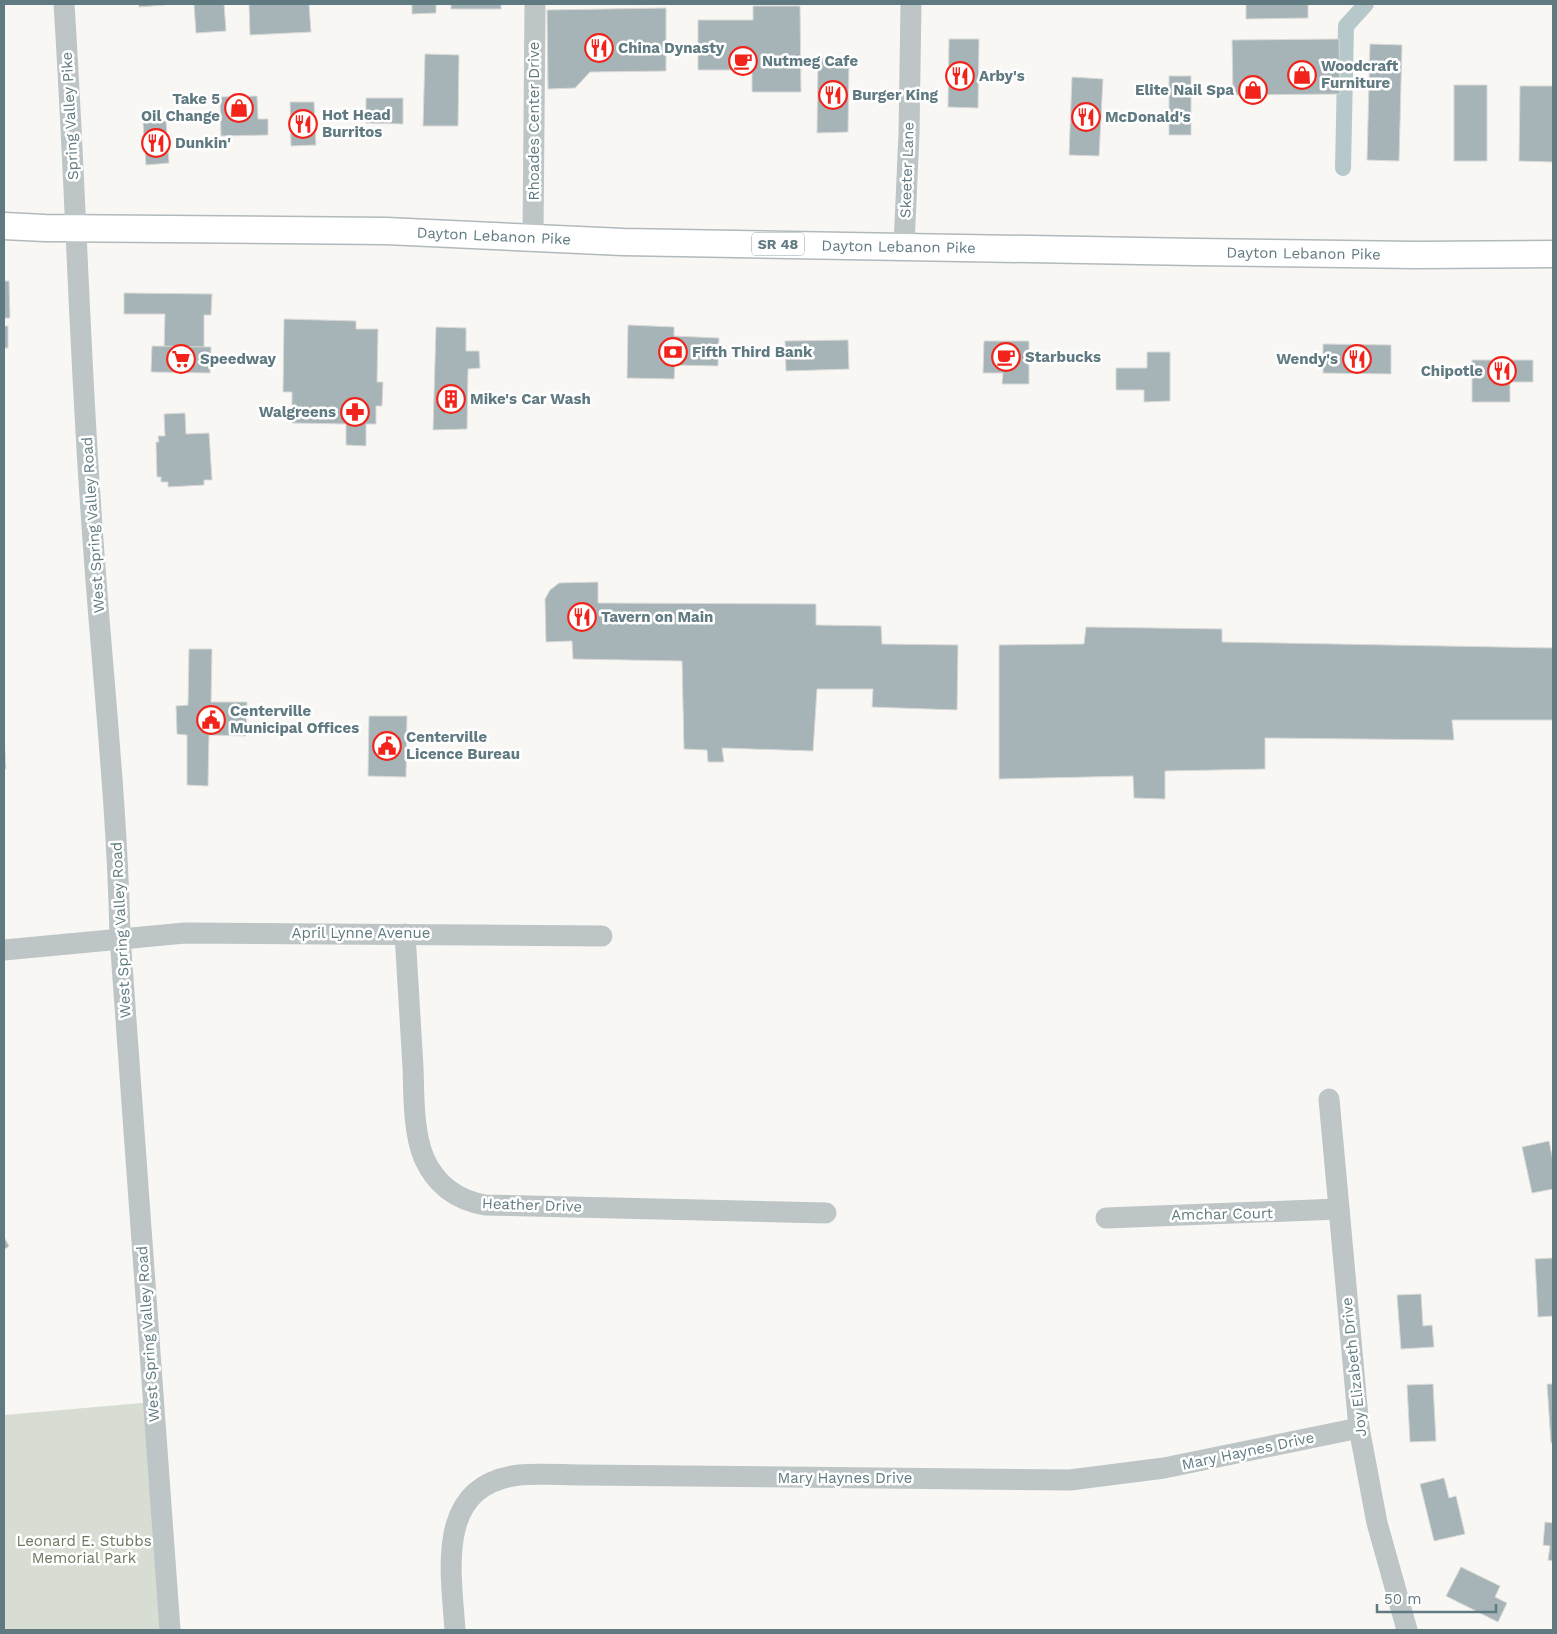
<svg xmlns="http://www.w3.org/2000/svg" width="1557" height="1634" font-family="'Work Sans',sans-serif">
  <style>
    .green { fill: #d8ddd3 }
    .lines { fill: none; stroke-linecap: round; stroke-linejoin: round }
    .canal { stroke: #b6c8ca; stroke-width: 16 }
    .building { fill: #a6b4b7; stroke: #d9d9d7 }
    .major-casing { stroke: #b1b9bc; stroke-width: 29 }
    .minor { stroke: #bdc5c7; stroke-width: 21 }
    .major { stroke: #fff; stroke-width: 26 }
    .labels { text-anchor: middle; stroke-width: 5; stroke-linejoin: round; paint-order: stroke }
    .shield { fill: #fff; stroke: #90a2a8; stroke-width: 1 }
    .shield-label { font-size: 14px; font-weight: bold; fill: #607a82 }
    .poi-label { font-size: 15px; font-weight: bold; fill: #607a82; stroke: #fff; text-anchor: start }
    .street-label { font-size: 15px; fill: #607a82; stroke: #fff }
    .park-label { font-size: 15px; fill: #69795f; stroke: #fff }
  </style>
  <rect width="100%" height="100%" fill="#f8f7f4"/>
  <path class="green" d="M153,1402l17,228h-166v-215z"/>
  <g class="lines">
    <path class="canal" d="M1343,168l3,-142 20,-22"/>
  </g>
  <g class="building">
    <path d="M139,4h24l1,1 -25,2z"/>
    <path d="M194,4h30l2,27 -30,2z"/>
    <path d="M249,4h60l2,28 -61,3z"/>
    <path d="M412,4h24v9l-24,1z"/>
    <rect x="451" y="4" width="50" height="5"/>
    <path d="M1246,4h62v14l-62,1z"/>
    <path d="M753,6h47l1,86h-49v-22h-54v-50h55z"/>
    <path d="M666,8v63l-76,1 -15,16 -27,1 -1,-79z"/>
    <path d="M949,39h30l-1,69 -30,-1z"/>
    <path d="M1339,39l1,55 -107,1 -1,-55z"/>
    <path d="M1370,44l32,1 -3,116 -32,-1z"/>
    <path d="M425,54l34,1 -1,71h-35z"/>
    <path d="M818,58h31l-1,74 -31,1z"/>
    <rect x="1169" y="76" width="22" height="59"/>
    <path d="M1072,77l31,2 -4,77 -30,-1z"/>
    <rect x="1454" y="85" width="33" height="76"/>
    <path d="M1520,86h33v76l-34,-1z"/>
    <path d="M257,96l1,23h10v16l-47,1 -1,-39z"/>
    <path d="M366,98h37v26l-37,-1z"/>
    <path d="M290,102h24l2,43 -25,1z"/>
    <path d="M166,121l3,42 -23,2 -3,-43z"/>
    <path d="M4,281h5l1,37h-6z"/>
    <path d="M124,293l88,1 -1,21h-7v37l-40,-1 1,-37h-41z"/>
    <path d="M284,319l72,2v8h22l-1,53h6l-1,24h-6v18h-10v22l-20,-1v-21l-54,-1v-31h-9z"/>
    <path d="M628,325l46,2v9l45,2 -1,28 -43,-1 -1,14 -47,-1z"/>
    <rect x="4" y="326" width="4" height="22"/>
    <path d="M436,327l30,1v23h13l1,17 -12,1 -1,60 -34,1z"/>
    <path d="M848,340l1,29 -63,2 -1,-30z"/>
    <path d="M984,341h45v43h-27l1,-11h-20z"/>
    <path d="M1323,344l68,1v29l-68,-1z"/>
    <path d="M152,346l59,1 -1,26 -59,-1z"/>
    <path d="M1147,352h23v49l-26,1v-12h-28v-22h31z"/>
    <path d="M1472,360h61v22h-23v20h-38z"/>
    <path d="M185,413l1,21 23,-1 3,47h-8v5l-36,2v-5h-7v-5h-4l-1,-35h3l-1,-6h7l-1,-22z"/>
    <path d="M598,582v21l218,1v21l65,1 1,18 76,1 -1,65 -85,-3 1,-18h-56l-4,62 -91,-3 2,14h-16l-1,-12 -23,-1 -2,-88 -109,-2 -1,-18 -26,1 -1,-43 5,-9 9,-7z"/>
    <path d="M1086,627l136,2v13l331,6v72h-101l2,20 -189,-2v31l-100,2v28l-31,-1 -1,-22 -134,3v-134l85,-1z"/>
    <path d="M189,649h23l-1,53h36l-1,34 -37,-1 -1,51 -21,-1v-50l-10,-1 -1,-28 12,-1z"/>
    <path d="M369,716h38l-1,61 -38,-1z"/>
    <path d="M4,734l2,35h-2z"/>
    <path d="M1549,1141l4,20v28l-21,4 -10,-46z"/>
    <path d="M4,1237l5,9 -5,4z"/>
    <path d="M1553,1258v58l-15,1 -3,-58z"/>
    <path d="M1421,1294l2,32 9,-1 2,22 -33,2 -4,-54z"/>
    <path d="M1433,1384l3,57 -26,1 -3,-57z"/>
    <path d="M1547,1384h6v59h-2z"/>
    <path d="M1444,1478l5,20 7,-2 9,38 -31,7 -14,-57z"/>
    <path d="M1545,1522l8,1v38l-5,-1 2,-14 -7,-1z"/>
    <path d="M1461,1567l39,19 -5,11 12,6 -9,19 -52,-26z"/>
  </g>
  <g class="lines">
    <defs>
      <g id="major">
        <path id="s1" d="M4,226l41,2 341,3 237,11 573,10 220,3 137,-1"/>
      </g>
    </defs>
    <use href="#major" class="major-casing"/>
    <g class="minor">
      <path d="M64,4c11,169 15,338 27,507 9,142 26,284 29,426l50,693"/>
      <path d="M533,238l2,-234"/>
      <path d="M904,246l5,-113 2,-129"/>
      <path d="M405,934c3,44 5,89 8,133 1,29 0,64 11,91 12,27 33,42 61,47l341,8"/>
      <path d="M4,950l181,-17 417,3"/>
      <path d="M1329,1099l30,329 18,95 30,107"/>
      <path d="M1106,1218l233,-9"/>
      <path d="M455,1630c-4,-60 -20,-145 64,-155 21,-2 44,0 65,0l486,5 94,-12 195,-40"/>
    </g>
    <use href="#major" class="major"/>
  </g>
  <defs>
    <symbol id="restaurant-ring" viewBox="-11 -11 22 22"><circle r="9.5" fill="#fff" stroke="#f2231a" stroke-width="1.5"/><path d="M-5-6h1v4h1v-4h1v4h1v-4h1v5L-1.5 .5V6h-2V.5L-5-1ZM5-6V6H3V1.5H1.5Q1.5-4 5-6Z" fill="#f2231a"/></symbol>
    <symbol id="cafe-ring" viewBox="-11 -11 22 22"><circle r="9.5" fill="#fff" stroke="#f2231a" stroke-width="1.5"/><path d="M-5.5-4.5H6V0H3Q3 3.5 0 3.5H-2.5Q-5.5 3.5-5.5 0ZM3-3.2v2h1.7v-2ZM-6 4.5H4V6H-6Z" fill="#f2231a"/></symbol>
    <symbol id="shop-ring" viewBox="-11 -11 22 22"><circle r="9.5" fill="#fff" stroke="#f2231a" stroke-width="1.5"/><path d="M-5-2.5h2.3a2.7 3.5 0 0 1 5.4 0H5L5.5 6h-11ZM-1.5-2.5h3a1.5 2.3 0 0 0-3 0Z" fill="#f2231a"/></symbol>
    <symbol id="bank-ring" viewBox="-11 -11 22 22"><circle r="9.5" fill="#fff" stroke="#f2231a" stroke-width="1.5"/><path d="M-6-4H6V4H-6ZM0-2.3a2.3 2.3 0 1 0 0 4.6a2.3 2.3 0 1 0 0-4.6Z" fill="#f2231a"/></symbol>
    <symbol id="supermarket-ring" viewBox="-11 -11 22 22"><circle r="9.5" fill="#fff" stroke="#f2231a" stroke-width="1.5"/><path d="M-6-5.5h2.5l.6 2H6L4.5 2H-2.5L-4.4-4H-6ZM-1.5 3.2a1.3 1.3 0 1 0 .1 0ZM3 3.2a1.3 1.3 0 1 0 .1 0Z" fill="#f2231a"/></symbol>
    <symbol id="building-ring" viewBox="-11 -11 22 22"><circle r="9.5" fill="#fff" stroke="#f2231a" stroke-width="1.5"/><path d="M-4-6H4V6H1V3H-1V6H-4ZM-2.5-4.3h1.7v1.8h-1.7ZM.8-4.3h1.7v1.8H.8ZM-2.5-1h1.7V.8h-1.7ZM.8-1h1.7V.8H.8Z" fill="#f2231a"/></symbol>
    <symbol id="pharmacy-ring" viewBox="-11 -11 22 22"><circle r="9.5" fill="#fff" stroke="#f2231a" stroke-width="1.5"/><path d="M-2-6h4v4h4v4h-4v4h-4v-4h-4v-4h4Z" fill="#f2231a"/></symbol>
    <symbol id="civic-ring" viewBox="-11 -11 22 22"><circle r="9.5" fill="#fff" stroke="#f2231a" stroke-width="1.5"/><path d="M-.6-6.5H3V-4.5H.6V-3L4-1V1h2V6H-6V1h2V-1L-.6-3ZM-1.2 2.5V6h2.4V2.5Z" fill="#f2231a"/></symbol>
  </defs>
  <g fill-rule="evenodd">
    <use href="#restaurant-ring" x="583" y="32" width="32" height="32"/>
    <use href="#cafe-ring" x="727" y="45" width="32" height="32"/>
    <use href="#shop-ring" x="1286" y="59" width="32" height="32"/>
    <use href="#restaurant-ring" x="944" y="60" width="32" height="32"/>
    <use href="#shop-ring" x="1237" y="74" width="32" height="32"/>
    <use href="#restaurant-ring" x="817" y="79" width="32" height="32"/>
    <use href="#shop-ring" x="223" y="92" width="32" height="32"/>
    <use href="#restaurant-ring" x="1070" y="101" width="32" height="32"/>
    <use href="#restaurant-ring" x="287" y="108" width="32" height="32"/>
    <use href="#restaurant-ring" x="140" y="127" width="32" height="32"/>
    <use href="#bank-ring" x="657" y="336" width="32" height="32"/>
    <use href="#cafe-ring" x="990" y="341" width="32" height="32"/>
    <use href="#supermarket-ring" x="165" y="343" width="32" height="32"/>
    <use href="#restaurant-ring" x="1341" y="343" width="32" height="32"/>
    <use href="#restaurant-ring" x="1486" y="355" width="32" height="32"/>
    <use href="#building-ring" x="435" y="383" width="32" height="32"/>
    <use href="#pharmacy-ring" x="339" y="396" width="32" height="32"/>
    <use href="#restaurant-ring" x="566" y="601" width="32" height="32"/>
    <use href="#civic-ring" x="195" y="704" width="32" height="32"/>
    <use href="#civic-ring" x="371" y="730" width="32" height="32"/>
  </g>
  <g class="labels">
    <rect class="shield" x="752" y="232.5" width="52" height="23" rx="4"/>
    <g class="shield-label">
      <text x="778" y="249">SR 48</text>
    </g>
    <g class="poi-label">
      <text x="618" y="53">China Dynasty</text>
      <text x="762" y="66">Nutmeg Cafe</text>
      <text x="1321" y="71">Woodcraft<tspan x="1321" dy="17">Furniture</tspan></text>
      <text x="979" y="81">Arby's</text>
      <text x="1234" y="95" text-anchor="end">Elite Nail Spa</text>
      <text x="852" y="100">Burger King</text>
      <text x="220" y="104" text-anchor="end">Take 5<tspan x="220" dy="17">Oil Change</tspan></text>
      <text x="322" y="120">Hot Head<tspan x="322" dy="17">Burritos</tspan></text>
      <text x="1105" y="122">McDonald's</text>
      <text x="175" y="148">Dunkin'</text>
      <text x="692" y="357">Fifth Third Bank</text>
      <text x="1025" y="362">Starbucks</text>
      <text x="200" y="364">Speedway</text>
      <text x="1338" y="364" text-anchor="end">Wendy's</text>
      <text x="1483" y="376" text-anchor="end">Chipotle</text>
      <text x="470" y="404">Mike's Car Wash</text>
      <text x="336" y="417" text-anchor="end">Walgreens</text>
      <text x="601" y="622">Tavern on Main</text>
      <text x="230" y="716">Centerville<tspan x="230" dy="17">Municipal Offices</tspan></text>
      <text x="406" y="742">Centerville<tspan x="406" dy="17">Licence Bureau</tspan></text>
    </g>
    <g class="street-label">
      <text transform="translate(70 116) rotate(-93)" y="5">Spring Valley Pike</text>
      <text transform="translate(534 121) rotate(-90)" y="5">Rhoades Center Drive</text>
      <text transform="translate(907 170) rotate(-88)" y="5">Skeeter Lane</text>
      <text dy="5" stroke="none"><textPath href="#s1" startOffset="490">Dayton Lebanon Pike</textPath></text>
      <text dy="5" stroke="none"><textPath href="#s1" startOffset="895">Dayton Lebanon Pike</textPath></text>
      <text dy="5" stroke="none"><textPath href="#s1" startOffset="1300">Dayton Lebanon Pike</textPath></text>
      <text transform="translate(93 525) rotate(-94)" y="5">West Spring Valley Road</text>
      <text transform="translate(121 930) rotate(-93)" y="5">West Spring Valley Road</text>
      <text x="361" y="938">April Lynne Avenue</text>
      <text transform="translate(532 1205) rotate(2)" y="5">Heather Drive</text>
      <text transform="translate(1222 1214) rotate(-1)" y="5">Amchar Court</text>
      <text transform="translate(148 1334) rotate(-94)" y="5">West Spring Valley Road</text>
      <text transform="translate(1354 1367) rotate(-96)" y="5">Joy Elizabeth Drive</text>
      <text transform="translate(1248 1451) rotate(-12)" y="5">Mary Haynes Drive</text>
      <text x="845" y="1483">Mary Haynes Drive</text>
    </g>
    <g class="park-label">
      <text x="84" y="1546">Leonard E. Stubbs<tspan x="84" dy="17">Memorial Park</tspan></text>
    </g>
  </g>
  <rect width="1557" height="1634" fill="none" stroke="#607a82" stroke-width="10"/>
  <path d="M1377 1604v8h119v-8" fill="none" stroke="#607a82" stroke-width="2.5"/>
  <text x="1384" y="1604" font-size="15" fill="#607a82" stroke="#ffffff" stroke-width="4" paint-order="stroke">50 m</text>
</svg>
